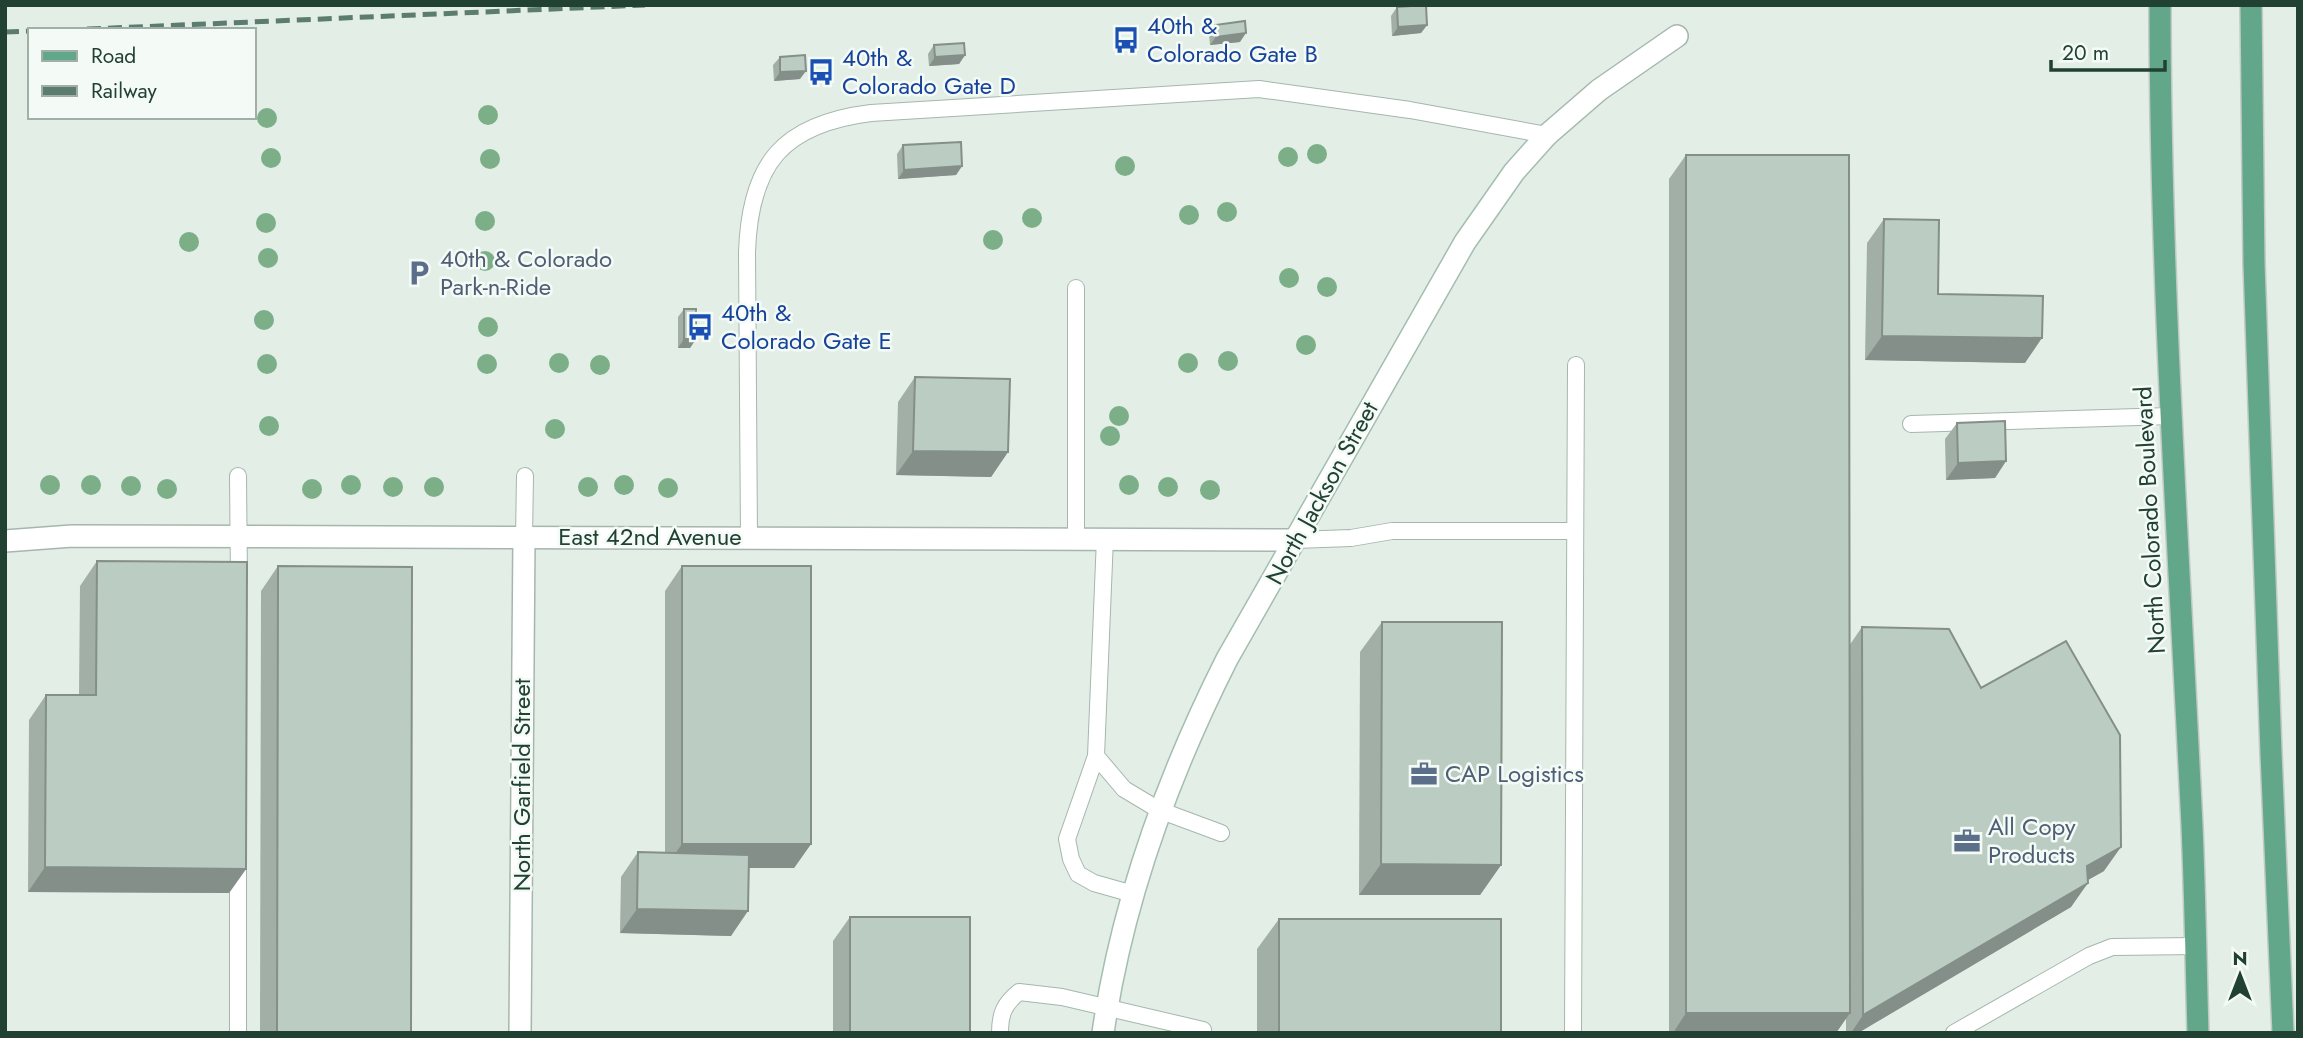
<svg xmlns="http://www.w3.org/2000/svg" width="2303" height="1038" font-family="Jost,sans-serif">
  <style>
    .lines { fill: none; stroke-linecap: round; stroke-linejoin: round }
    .lane-casing { stroke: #a5b7ad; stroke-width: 18 }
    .street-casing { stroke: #a5b7ad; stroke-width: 24 }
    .secondary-casing { stroke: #a3beb0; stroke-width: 24 }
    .primary-casing { stroke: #c1cac6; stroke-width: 24 }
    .lane { stroke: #fff; stroke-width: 16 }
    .street { stroke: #fff; stroke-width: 21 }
    .secondary { stroke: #fff; stroke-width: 21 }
    .primary { stroke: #63a78b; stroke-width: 21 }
    .rail { stroke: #5b7c6e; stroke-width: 5; stroke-dasharray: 14 7; stroke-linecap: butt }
    .tree { fill: #7caf88 }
    .wall { fill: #a1afa7 }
    .shaded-wall { fill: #838f88 }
    .building { fill: #bbccc2; stroke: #838f88; stroke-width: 2 }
    .labels { text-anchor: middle; stroke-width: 5; stroke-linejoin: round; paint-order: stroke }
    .transit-label { font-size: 24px; fill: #164399; stroke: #f4faf6; text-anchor: start }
    .service-label { font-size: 24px; fill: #4e5e75; stroke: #f4faf6; text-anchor: start }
    .street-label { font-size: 24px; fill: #214133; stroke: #f4faf6 }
  </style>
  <rect width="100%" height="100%" fill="#e3eee7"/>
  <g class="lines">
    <defs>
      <g id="lane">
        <path d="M1076,288v252"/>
        <path d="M1911,424l259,-8"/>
        <path d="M238,476l1,106"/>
        <path d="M524,537l1,-61"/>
        <path d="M749,538l-2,-286c3,-88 35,-128 124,-139l388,-24 151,21 137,25"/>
        <path d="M1105,538l-9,218 -29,83 4,20 7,15 16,9 39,11"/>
        <path d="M1295,540l56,-2 41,-7h183"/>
        <path d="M1096,756l28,33 35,21 62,23"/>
        <path d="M238,860v173"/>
        <path d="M1000,1033c0,-19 4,-29 19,-41l43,5 141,33"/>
        <path d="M1573,1033l3,-668"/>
        <path d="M1954,1033l135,-77 23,-9 83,-1"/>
      </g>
      <g id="street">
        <path d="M1547,135l52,-45 78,-54"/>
        <path d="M5,541l67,-5 1223,4"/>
        <path d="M520,1033l4,-496"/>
      </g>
      <path id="secondary" d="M1103,1033c19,-132 64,-255 124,-374l238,-417 49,-70 33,-37"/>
      <g id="primary">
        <path d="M2160,5c0,274 19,548 32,821 3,69 4,138 6,207"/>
        <path d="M2251,5l3,258 17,490 12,280"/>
      </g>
    </defs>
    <use href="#lane" class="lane-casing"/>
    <use href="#street" class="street-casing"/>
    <use href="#secondary" class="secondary-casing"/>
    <use href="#primary" class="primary-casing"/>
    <use href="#lane" class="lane"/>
    <use href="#street" class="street"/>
    <use href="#secondary" class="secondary"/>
    <use href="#primary" class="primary"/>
    <g class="rail">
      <path d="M66,30l579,-25"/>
      <path d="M5,32l25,-1"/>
    </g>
  </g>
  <g class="tree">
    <circle cx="488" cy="115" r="10"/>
    <circle cx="267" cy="118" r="10"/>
    <circle cx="1317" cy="154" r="10"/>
    <circle cx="1288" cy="157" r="10"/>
    <circle cx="271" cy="158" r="10"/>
    <circle cx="490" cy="159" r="10"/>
    <circle cx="1125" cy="166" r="10"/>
    <circle cx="1227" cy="212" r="10"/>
    <circle cx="1189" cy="215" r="10"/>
    <circle cx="1032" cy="218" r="10"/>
    <circle cx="485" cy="221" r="10"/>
    <circle cx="266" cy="223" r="10"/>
    <circle cx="993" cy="240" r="10"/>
    <circle cx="189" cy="242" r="10"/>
    <circle cx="268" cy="258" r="10"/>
    <circle cx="485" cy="261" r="10"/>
    <circle cx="1289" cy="278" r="10"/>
    <circle cx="1327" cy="287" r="10"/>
    <circle cx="264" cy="320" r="10"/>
    <circle cx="488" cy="327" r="10"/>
    <circle cx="1306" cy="345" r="10"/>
    <circle cx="1228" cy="361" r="10"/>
    <circle cx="559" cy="363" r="10"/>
    <circle cx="1188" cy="363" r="10"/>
    <circle cx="267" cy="364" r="10"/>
    <circle cx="487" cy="364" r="10"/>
    <circle cx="600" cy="365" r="10"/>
    <circle cx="1119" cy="416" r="10"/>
    <circle cx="269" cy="426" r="10"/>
    <circle cx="555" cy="429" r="10"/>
    <circle cx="1110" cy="436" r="10"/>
    <circle cx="50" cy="485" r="10"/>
    <circle cx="91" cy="485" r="10"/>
    <circle cx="351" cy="485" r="10"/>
    <circle cx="624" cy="485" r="10"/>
    <circle cx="1129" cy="485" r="10"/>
    <circle cx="131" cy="486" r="10"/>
    <circle cx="393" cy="487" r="10"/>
    <circle cx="434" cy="487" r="10"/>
    <circle cx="588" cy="487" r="10"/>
    <circle cx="1168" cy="487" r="10"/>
    <circle cx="668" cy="488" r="10"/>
    <circle cx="167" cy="489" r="10"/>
    <circle cx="312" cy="489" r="10"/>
    <circle cx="1210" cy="490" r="10"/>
  </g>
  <g class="wall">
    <path d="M1397,7l30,18 -6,8 -29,3 -1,-20z"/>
    <path d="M1215,25l25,17 -30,3 -1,-12z"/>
    <path d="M934,45l31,10 -6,9 -30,2 -1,-12z"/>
    <path d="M780,57l20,22 -26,2 -1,-16z"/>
    <path d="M903,145l59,21 -6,9 -58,4 -1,-25z"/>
    <path d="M1686,155l163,491 13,-19 119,61 123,183 -16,9 -17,27 -213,126h-12v-15l-10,15h-167v-854z"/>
    <path d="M1884,219l54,75 87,69 -160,-3 2,-117z"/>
    <path d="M684,309l12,30 -6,9h-12v-31z"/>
    <path d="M915,377l93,75 -17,25 -95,-2 2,-73z"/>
    <path d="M1957,423l49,38 -11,17 -49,2 -1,-41z"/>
    <path d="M97,561l149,308 -17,24 -201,-1 1,-172 17,-25h33l1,-109z"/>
    <path d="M278,566l133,467h-151l1,-442z"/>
    <path d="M682,566l129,278 -17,24h-45l-18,68 -111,-3 1,-56 17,-25 27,1v-262z"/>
    <path d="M1382,622l119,243 -21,30h-121l1,-243z"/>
    <path d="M850,917l120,116h-137v-92z"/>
    <path d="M1279,919l222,114h-244v-84z"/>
  </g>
  <g class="shaded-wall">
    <path d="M1427,25l-6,8 -29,3 6,-9z"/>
    <path d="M1246,33l-6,9 -30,3 6,-8z"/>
    <path d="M965,55l-6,9 -30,2 6,-9z"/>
    <path d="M806,71l-6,8 -26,2 6,-9z"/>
    <path d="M962,166l-6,9 -58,4 6,-9z"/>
    <path d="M1882,336l160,2 -17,25 -160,-3z"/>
    <path d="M684,339h12l-6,9h-12z"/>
    <path d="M913,451l95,1 -17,25 -95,-2z"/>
    <path d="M2006,461l-11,17 -49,2 12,-17z"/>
    <path d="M682,844h129l-17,24h-129z"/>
    <path d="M2121,847l-17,24 -34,19 17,-24z"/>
    <path d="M1381,864l120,1 -21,30h-121z"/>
    <path d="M45,867l201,2 -17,24 -201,-1z"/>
    <path d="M2088,883l-17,24 -213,126h-7l12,-18z"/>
    <path d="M637,909l111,2 -17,25 -111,-3z"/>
    <path d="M1686,1013h164l-14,20h-163z"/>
  </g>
  <g class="building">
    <path d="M1426,5l1,20 -29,2 -1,-20z"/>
    <path d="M1245,21l1,12 -30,4 -1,-12z"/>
    <path d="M964,43l1,12 -30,2 -1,-12z"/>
    <path d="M805,55l1,16 -26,1v-15z"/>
    <path d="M961,142l1,24 -58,4 -1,-25z"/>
    <path d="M1686,155h163l1,858h-164z"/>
    <path d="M1884,219l55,1 -1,74 105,2 -1,42 -160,-2z"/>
    <rect x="684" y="309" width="12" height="30"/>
    <path d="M915,377l95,2 -2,73 -95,-1z"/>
    <path d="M2005,421l1,40 -48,2 -1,-40z"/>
    <path d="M97,561l150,1 -1,307 -201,-2 1,-172h50z"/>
    <path d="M278,566l134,1 -1,466h-134z"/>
    <rect x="682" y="566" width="129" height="278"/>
    <path d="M1382,622h120l-1,243 -120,-1z"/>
    <path d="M1862,627l87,2 32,59 85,-47 54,94 1,112 -34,19 1,17 -225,132z"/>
    <path d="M638,852l111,3 -1,56 -111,-2z"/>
    <rect x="850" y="917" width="120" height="116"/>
    <rect x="1279" y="919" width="222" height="114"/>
  </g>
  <defs>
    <symbol id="bus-bare" viewBox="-9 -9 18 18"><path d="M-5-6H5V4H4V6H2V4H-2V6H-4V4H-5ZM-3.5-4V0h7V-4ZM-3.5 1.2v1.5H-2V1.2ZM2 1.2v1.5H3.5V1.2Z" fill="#1a4fb4" stroke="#f4faf6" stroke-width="2.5" paint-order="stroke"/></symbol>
    <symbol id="parking-bare" viewBox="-9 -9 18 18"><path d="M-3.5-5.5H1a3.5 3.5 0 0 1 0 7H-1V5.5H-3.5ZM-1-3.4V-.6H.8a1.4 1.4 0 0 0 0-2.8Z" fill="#5c6f8a" stroke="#f4faf6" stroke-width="2.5" paint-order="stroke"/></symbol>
    <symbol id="office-bare" viewBox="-9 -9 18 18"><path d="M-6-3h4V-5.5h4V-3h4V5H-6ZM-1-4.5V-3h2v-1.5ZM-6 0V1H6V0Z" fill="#5c6f8a" stroke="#f4faf6" stroke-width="2.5" paint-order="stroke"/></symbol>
  </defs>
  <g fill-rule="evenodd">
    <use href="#bus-bare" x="1107" y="21" width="38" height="38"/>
    <use href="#bus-bare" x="802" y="53" width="38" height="38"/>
    <use href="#parking-bare" x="400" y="254" width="38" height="38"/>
    <use href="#bus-bare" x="681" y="308" width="38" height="38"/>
    <use href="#office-bare" x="1405" y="755" width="38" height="38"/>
    <use href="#office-bare" x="1948" y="822" width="38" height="38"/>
  </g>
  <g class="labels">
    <g class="transit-label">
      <text x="1147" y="34">40th &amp;<tspan x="1147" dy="28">Colorado Gate B</tspan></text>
      <text x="842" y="66">40th &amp;<tspan x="842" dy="28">Colorado Gate D</tspan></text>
      <text x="721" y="321">40th &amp;<tspan x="721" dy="28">Colorado Gate E</tspan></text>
    </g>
    <g class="service-label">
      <text x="440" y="267">40th &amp; Colorado<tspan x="440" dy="28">Park-n-Ride</tspan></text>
      <text x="1445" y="782">CAP Logistics</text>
      <text x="1988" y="835">All Copy<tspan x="1988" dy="28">Products</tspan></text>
    </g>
    <g class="street-label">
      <text transform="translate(1322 493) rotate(-61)" y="8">North Jackson Street</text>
      <text transform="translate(2150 520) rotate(-93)" y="8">North Colorado Boulevard</text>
      <text x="650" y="545">East 42nd Avenue</text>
      <text transform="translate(522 785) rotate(-90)" y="8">North Garfield Street</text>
    </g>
  </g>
  <rect width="2303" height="1038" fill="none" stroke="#214133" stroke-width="14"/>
  <rect x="28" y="28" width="228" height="91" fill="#f4faf6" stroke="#a0b0a8" stroke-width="2"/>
  <rect x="42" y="51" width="35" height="10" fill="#63a78b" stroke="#a0b0a8" stroke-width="2"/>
  <text x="91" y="63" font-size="21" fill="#214133">Road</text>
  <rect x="42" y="86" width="35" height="10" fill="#5b7c6e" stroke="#a0b0a8" stroke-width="2"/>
  <text x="91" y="98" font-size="21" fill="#214133">Railway</text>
  <g transform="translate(2240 975)" stroke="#f4faf6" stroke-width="5" paint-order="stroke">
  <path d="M0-5L12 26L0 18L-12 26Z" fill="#214133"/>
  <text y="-10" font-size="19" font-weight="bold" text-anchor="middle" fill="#214133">N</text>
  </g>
  <path d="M2051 60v10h114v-10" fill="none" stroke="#214133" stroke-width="3.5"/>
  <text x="2062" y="60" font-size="21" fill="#214133" stroke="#f4faf6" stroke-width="5" paint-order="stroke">20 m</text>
</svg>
